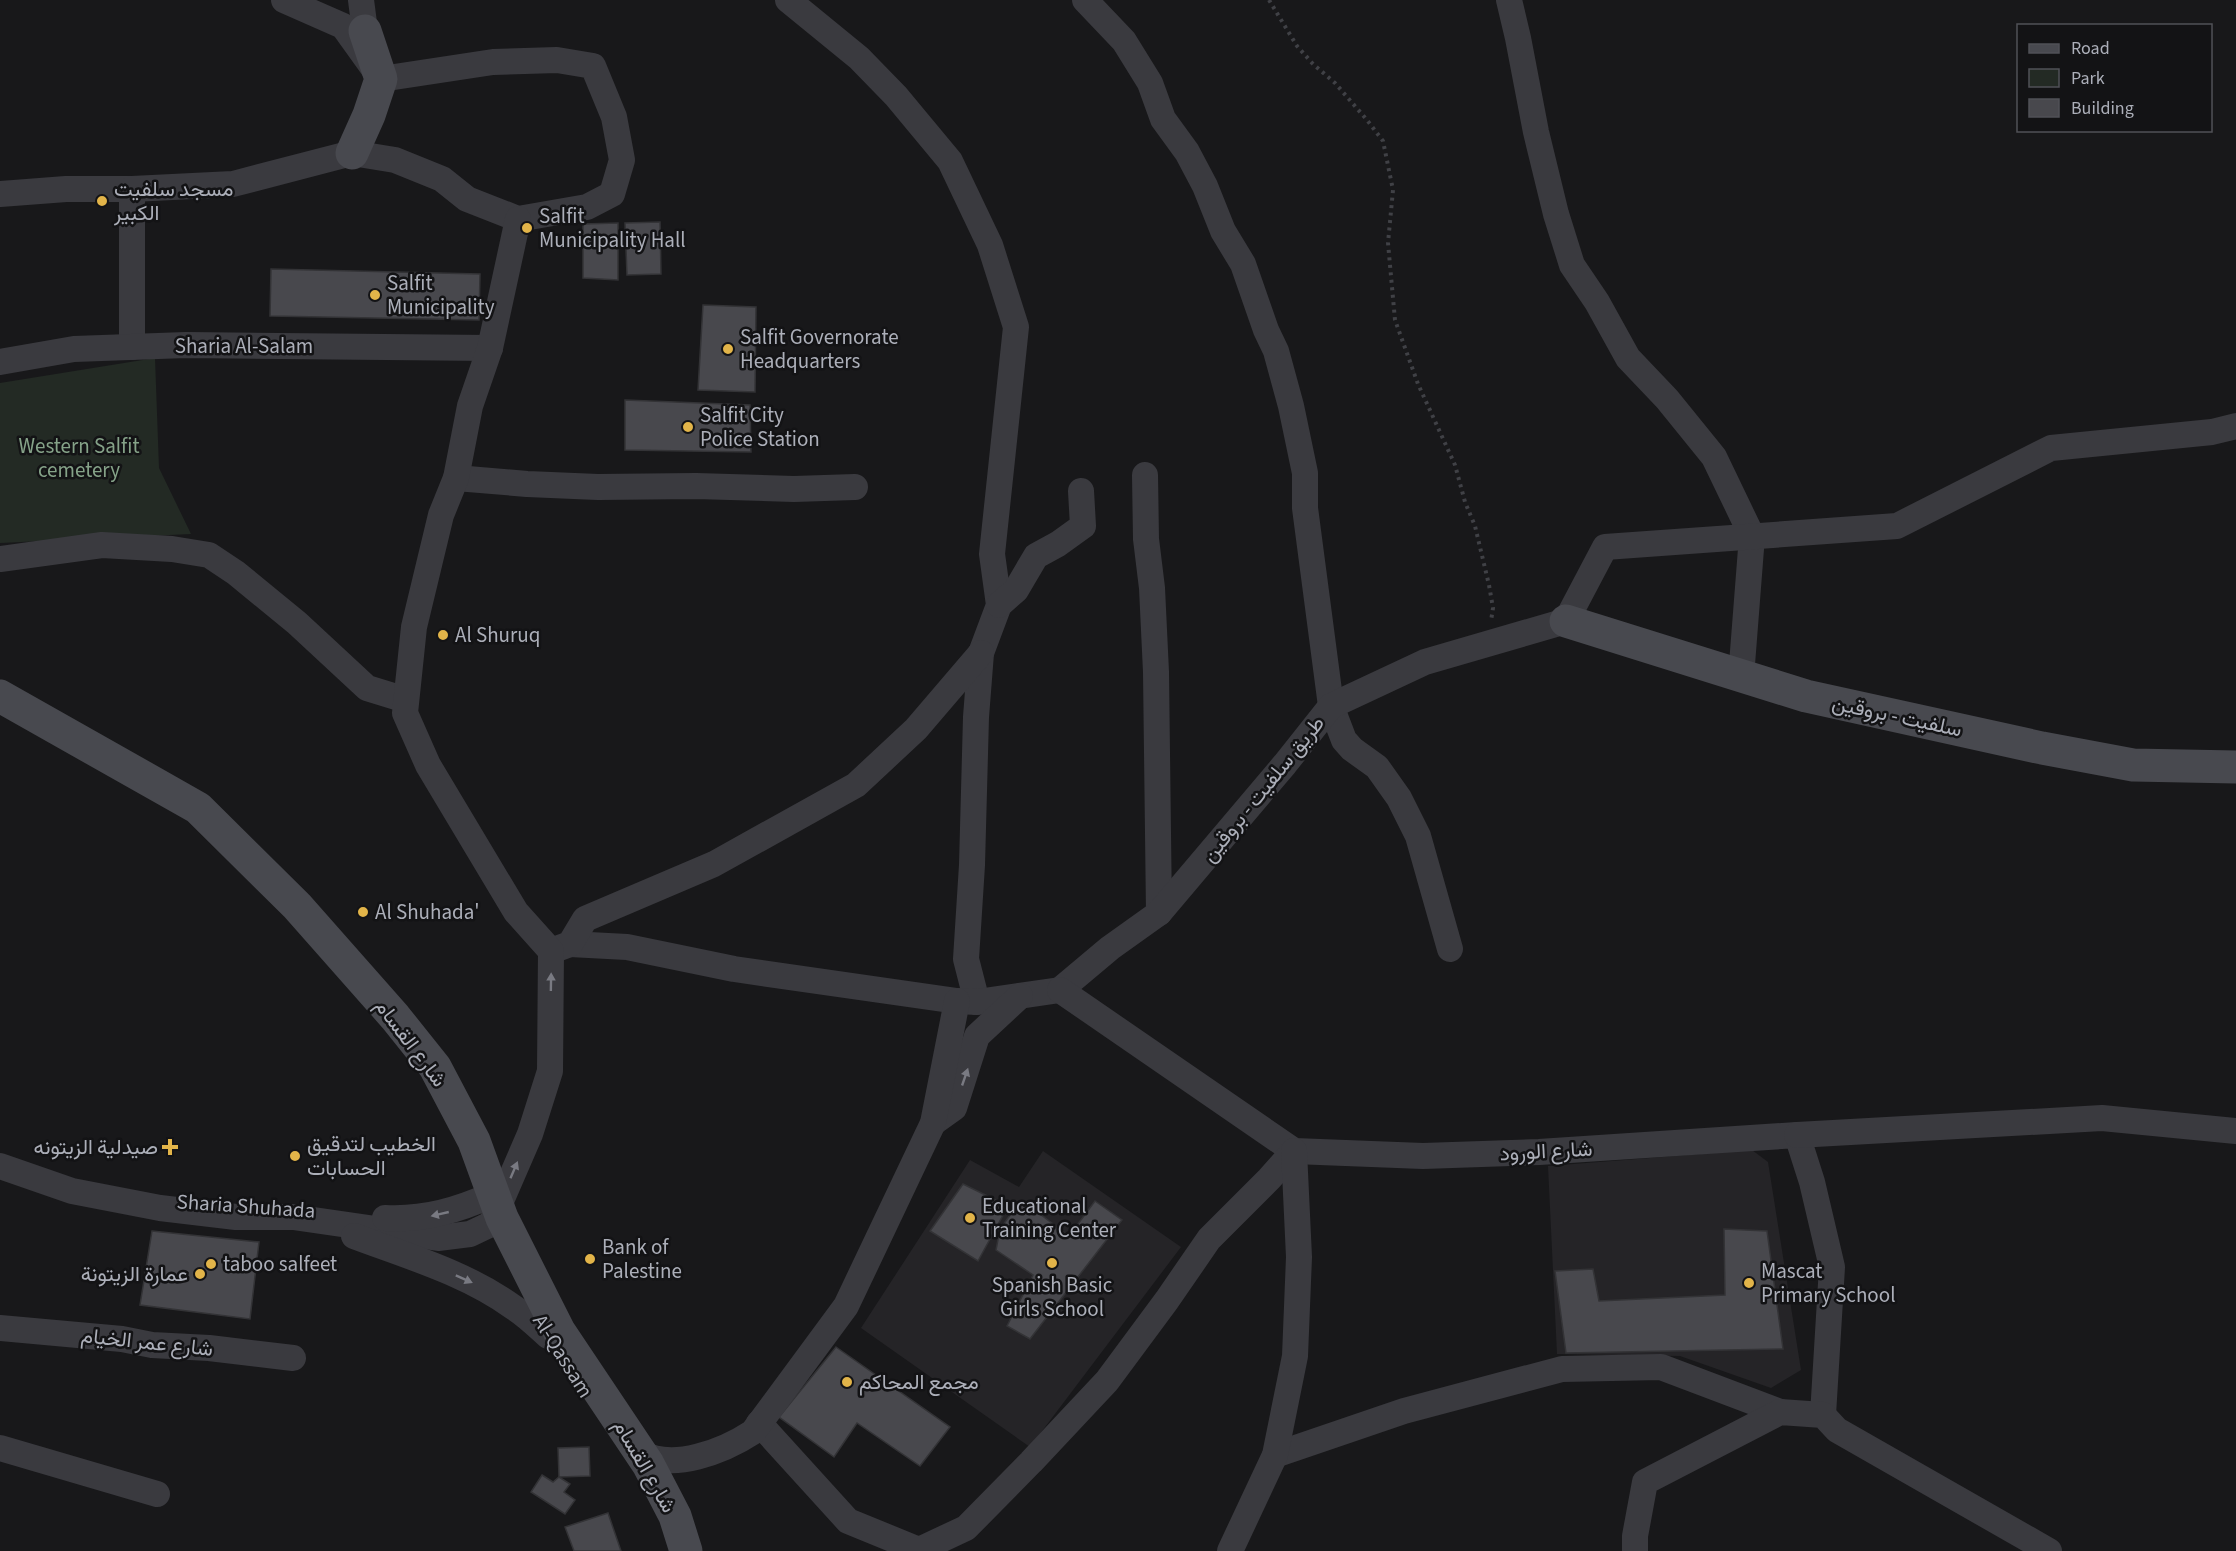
<svg xmlns="http://www.w3.org/2000/svg" width="2236" height="1551" font-family="'Source Sans 3',Vazirmatn,sans-serif">
  <style>
    .built { fill: #252427 }
    .green { fill: #232a24 }
    .building { fill: #48484d; stroke: #333336; stroke-width: 1.5 }
    .lines { fill: none; stroke-linecap: round; stroke-linejoin: round }
    .path { stroke: #404146; stroke-width: 4; stroke-dasharray: 3 4.5; stroke-linecap: butt }
    .street { stroke: #3a3a3f; stroke-width: 26 }
    .secondary { stroke: #48494f; stroke-width: 33 }
    .oneway { fill: #797a82 }
    .poi-dot { fill: #e2b449; stroke: #131315; stroke-width: 2 }
    .labels { text-anchor: middle; stroke-width: 5; stroke-linejoin: round; paint-order: stroke }
    .poi-label { font-size: 21px; fill: #acafb9; stroke: #131315; text-anchor: start }
    .street-label { font-size: 21px; fill: #acafb9; stroke: #131315 }
    .park-label { font-size: 21px; fill: #85a288; stroke: #131315 }
  </style>
  <rect width="100%" height="100%" fill="#18181a"/>
  <g class="built">
    <path d="M1752,1150l16,12 33,208 -30,18 -91,-32 -123,-2 -9,-188z"/>
    <path d="M1043,1151l138,96 -151,200 -169,-119 109,-168 49,27z"/>
  </g>
  <path class="green" d="M155,358l4,110 32,66 -191,9v-160z"/>
  <g class="building">
    <path d="M660,222l1,52 -34,1 -2,-52z"/>
    <path d="M618,223v57l-35,-2v-54z"/>
    <path d="M271,269l209,5 -1,46 -209,-4z"/>
    <path d="M703,305l53,2 -1,85 -57,-2z"/>
    <path d="M625,400l125,5 1,47 -126,-2z"/>
    <path d="M963,1184l45,22 -30,55 -48,-30z"/>
    <path d="M1095,1201l27,19 -92,119 -23,-13 26,-51 -37,-25 4,-21 13,-18 11,-9 45,34z"/>
    <path d="M1724,1229l43,2 16,118 -217,4 -11,-82 38,-2 6,32 126,-6z"/>
    <path d="M152,1231l107,11 -9,77 -110,-14z"/>
    <path d="M836,1347l114,80 -30,39 -63,-43 -23,34 -55,-40z"/>
    <path d="M589,1447l1,29 -31,1 -1,-29z"/>
    <path d="M542,1475l11,7 6,-5 11,7 -6,8 11,8 -10,14 -34,-22z"/>
    <path d="M608,1513l13,38h-47l-9,-24z"/>
  </g>
  <g class="lines">
    <path class="path" d="M1269,0l28,46 16,18 22,19 32,37 16,21 10,49 -5,53 7,77 23,64 37,81 10,37 10,24 14,59 4,23 -2,13"/>
    <g class="street">
      <path d="M361,0l4,31"/>
      <path d="M788,0l71,58 37,38 54,65 40,84 26,82 -24,227 7,51 -18,48 -5,64 -4,148 -6,94 11,43"/>
      <path d="M1085,0l39,41 26,42 13,36 24,33 18,34 18,45 20,33 23,66 10,21 15,55 14,67v35l26,198 13,34 8,9 25,18 22,31 19,38 32,113"/>
      <path d="M1509,0l9,38 18,94 20,82 16,51 25,37 31,56 39,41 47,58 38,79 -11,141"/>
      <path d="M0,194l66,-5h66l101,-5 119,-31 43,7 47,19 25,20 51,20 69,-12 25,-13 10,-34 -8,-43 -21,-51 -36,-6 -64,2 -112,17 -38,-53 -59,-26"/>
      <path d="M132,347v-158"/>
      <path d="M0,362l74,-13 112,-4 304,3"/>
      <path d="M1145,475l1,64 6,49 4,84 3,241"/>
      <path d="M456,478l71,6 71,3 98,-1 98,3 61,-2"/>
      <path d="M0,559l102,-14 70,4 37,6 27,18 61,50 70,65 39,12"/>
      <path d="M999,605l17,-15 20,-34 22,-12 25,-18 -2,-35"/>
      <path d="M570,944l57,3 107,22 223,32 20,1 83,-12"/>
      <path d="M551,951l19,-7 15,-25 129,-55 142,-79 60,-56 65,-76"/>
      <path d="M1060,990l50,-42 49,-35 126,-149 46,-58 94,-44 141,-41 39,-74 292,-21 154,-78 161,-16 24,-6"/>
      <path d="M1060,990l234,161 129,5 116,-4 258,-17 15,47 20,85 -9,148"/>
      <path d="M933,1123l21,-15 23,-72 43,-40"/>
      <path d="M1797,1135l305,-17 134,13"/>
      <path d="M0,1166l72,25 88,17 76,9h57l145,21 32,-4 21,-10 39,-90 20,-63 1,-120 -35,-39 -88,-147 -23,-52 9,-86 27,-112 15,-37 14,-72 20,-58 28,-129"/>
      <path d="M385,1218c40,2 73,-8 109,-24"/>
      <path d="M354,1236c53,20 112,37 159,71 13,8 24,19 35,29"/>
      <path d="M0,1328l122,11 30,6 57,3 84,10"/>
      <path d="M759,1423l89,98 71,29 47,-22 65,-66 76,-81 60,-81 42,-61 60,-60 25,-28"/>
      <path d="M0,1448l157,46"/>
      <path d="M640,1452c32,20 84,-1 113,-20l93,-126 87,-183 24,-122"/>
      <path d="M1275,1455l129,-44 158,-42 99,-2 119,45"/>
      <path d="M1230,1551l45,-96 20,-99 4,-99 -5,-106"/>
      <path d="M1635,1551v-15l10,-54 135,-70 43,3 14,15 212,121"/>
    </g>
    <g class="secondary">
      <path d="M352,153l17,-38 12,-36 -16,-48"/>
      <path d="M1566,621l240,75 236,52 91,17 103,2"/>
      <path d="M0,696l198,112 99,98 98,111 40,50 39,74 28,77 57,113 89,133 27,52 11,35"/>
    </g>
  </g>
  <defs><path id="oneway-solid" d="M-6-.8H1V-3.2L6.5 0L1 3.2V.8H-6Z" transform="scale(1.5)"/></defs>
  <g class="oneway">
    <use href="#oneway-solid" transform="translate(551 982) rotate(-89)"/>
    <use href="#oneway-solid" transform="translate(965 1077) rotate(-71)"/>
    <use href="#oneway-solid" transform="translate(514 1170) rotate(-67)"/>
    <use href="#oneway-solid" transform="translate(440 1214) rotate(167)"/>
    <use href="#oneway-solid" transform="translate(464 1279) rotate(24)"/>
  </g>
  <g class="poi-dot">
    <circle cx="102" cy="201" r="6"/>
    <circle cx="527" cy="228" r="6"/>
    <circle cx="375" cy="295" r="6"/>
    <circle cx="728" cy="349" r="6"/>
    <circle cx="688" cy="427" r="6"/>
    <circle cx="443" cy="635" r="6"/>
    <circle cx="363" cy="912" r="6"/>
    <path d="M167 1138h6v6h6v6h-6v6h-6v-6h-6v-6h6z"/>
    <circle cx="295" cy="1156" r="6"/>
    <circle cx="970" cy="1218" r="6"/>
    <circle cx="590" cy="1259" r="6"/>
    <circle cx="1052" cy="1263" r="6"/>
    <circle cx="211" cy="1264" r="6"/>
    <circle cx="200" cy="1274" r="6"/>
    <circle cx="1749" cy="1283" r="6"/>
    <circle cx="847" cy="1382" r="6"/>
  </g>
  <g class="labels">
    <g class="poi-label">
      <text x="114" y="196">مسجد سلفيت<tspan x="114" dy="24">الكبير</tspan></text>
      <text x="539" y="223">Salfit<tspan x="539" dy="24">Municipality Hall</tspan></text>
      <text x="387" y="290">Salfit<tspan x="387" dy="24">Municipality</tspan></text>
      <text x="740" y="344">Salfit Governorate<tspan x="740" dy="24">Headquarters</tspan></text>
      <text x="700" y="422">Salfit City<tspan x="700" dy="24">Police Station</tspan></text>
      <text x="455" y="642">Al Shuruq</text>
      <text x="375" y="919">Al Shuhada'</text>
      <text x="307" y="1151">الخطيب لتدقيق<tspan x="307" dy="24">الحسابات</tspan></text>
      <text x="158" y="1154" text-anchor="end">صيدلية الزيتونه</text>
      <text x="982" y="1213">Educational<tspan x="982" dy="24">Training Center</tspan></text>
      <text x="602" y="1254">Bank of<tspan x="602" dy="24">Palestine</tspan></text>
      <text x="223" y="1271">taboo salfeet</text>
      <text x="1761" y="1278">Mascat<tspan x="1761" dy="24">Primary School</tspan></text>
      <text x="188" y="1281" text-anchor="end">عمارة الزيتونة</text>
      <text x="1052" y="1292" text-anchor="middle">Spanish Basic<tspan x="1052" dy="24">Girls School</tspan></text>
      <text x="859" y="1389">مجمع المحاكم</text>
    </g>
    <g class="street-label">
      <text x="244" y="353">Sharia Al-Salam</text>
      <text transform="translate(1897 716) rotate(12)" y="7">سلفيت - بروقين</text>
      <text transform="translate(1263 789) rotate(-51)" y="7">طريق سلفيت - بروقين</text>
      <text transform="translate(411 1043) rotate(53)" y="7">شارع القسام</text>
      <text transform="translate(1546 1151) rotate(-3)" y="7">شارع الورود</text>
      <text transform="translate(246 1206) rotate(4)" y="7">Sharia Shuhada</text>
      <text transform="translate(147 1342) rotate(6)" y="7">شارع عمر الخيام</text>
      <text transform="translate(563 1356) rotate(58)" y="7">Al-Qassam</text>
      <text transform="translate(645 1466) rotate(60)" y="7">شارع القسام</text>
    </g>
    <g class="park-label">
      <text x="79" y="453">Western Salfit<tspan x="79" dy="24">cemetery</tspan></text>
    </g>
  </g>
  <rect x="2017" y="24" width="195" height="108" fill="#131315" stroke="#505157" stroke-width="1.5"/>
  <rect x="2029" y="44" width="30" height="9" fill="#48494f" stroke="#505157" stroke-width="1.5"/>
  <text x="2071" y="54" font-size="18" fill="#acafb9">Road</text>
  <rect x="2029" y="69" width="30" height="18" fill="#232a24" stroke="#505157" stroke-width="1.5"/>
  <text x="2071" y="84" font-size="18" fill="#acafb9">Park</text>
  <rect x="2029" y="99" width="30" height="18" fill="#48484d" stroke="#505157" stroke-width="1.5"/>
  <text x="2071" y="114" font-size="18" fill="#acafb9">Building</text>
</svg>
